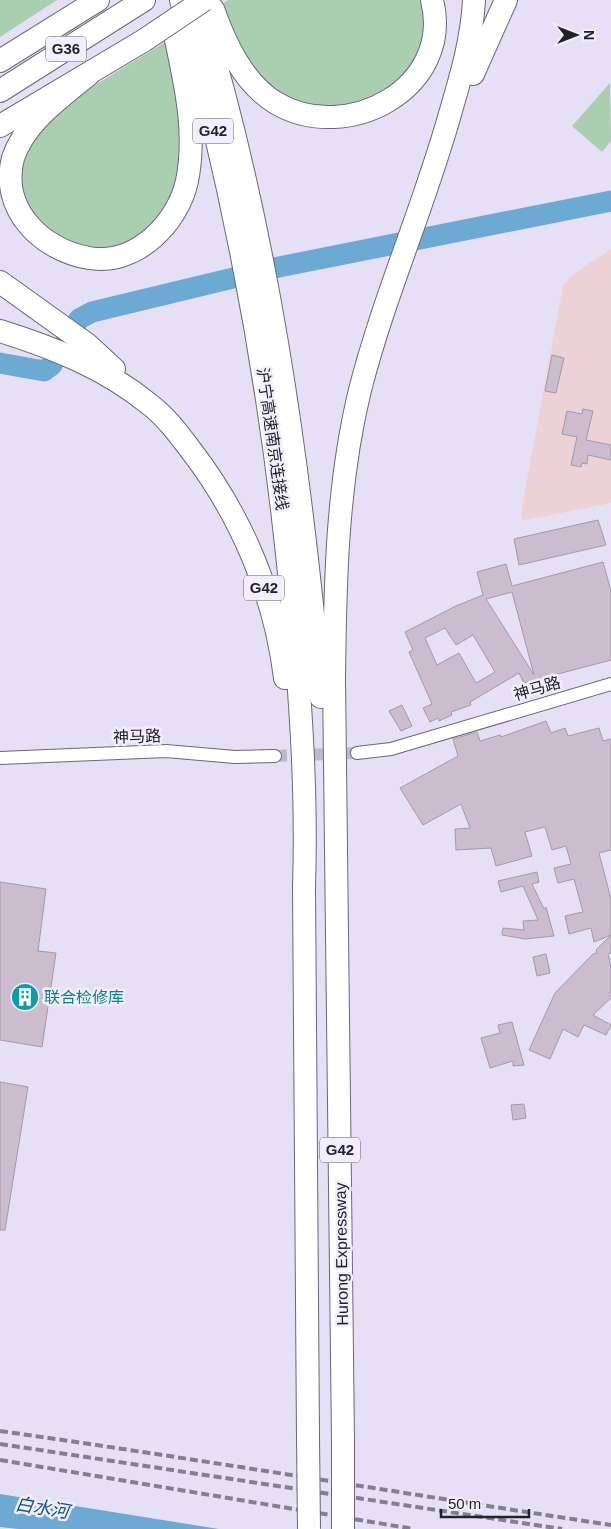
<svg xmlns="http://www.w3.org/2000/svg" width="611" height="1529" font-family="Helvetica,'Noto Sans SC',sans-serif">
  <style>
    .commercial { fill: #edd2d5 }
    .green { fill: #aaceb0 }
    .water { fill: #6daad3 }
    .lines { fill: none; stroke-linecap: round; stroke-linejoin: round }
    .river { stroke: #6daad3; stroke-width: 21 }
    .building { fill: #ccbdce; stroke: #a698a8; fill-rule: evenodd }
    .street-tunnel { stroke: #bebacc; stroke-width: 12; stroke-dasharray: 12 6; stroke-linecap: butt }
    .street-casing { stroke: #6b6779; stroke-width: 14 }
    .highway-casing { stroke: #6b6779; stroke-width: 24 }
    .street { stroke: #fff; stroke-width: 12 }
    .highway { stroke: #fff; stroke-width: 22 }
    .rail { stroke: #837f8e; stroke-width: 4; stroke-dasharray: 8 4; stroke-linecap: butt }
    .highway-bridge-casing { stroke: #6b6779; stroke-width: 24; stroke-linecap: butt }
    .highway-bridge { stroke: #fff; stroke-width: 22 }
    .labels { text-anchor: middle; stroke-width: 5; stroke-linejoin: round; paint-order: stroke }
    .shield { fill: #f2eeff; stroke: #615e69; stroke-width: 1 }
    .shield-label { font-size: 15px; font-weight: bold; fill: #232129 }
    .street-label { font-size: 16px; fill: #232129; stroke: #f2eeff }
    .culture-label { font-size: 16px; fill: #0d838f; stroke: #f2eeff; text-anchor: start }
    .water-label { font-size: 18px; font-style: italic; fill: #09567f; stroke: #f2eeff }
  </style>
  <rect width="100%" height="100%" fill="#e5e0f5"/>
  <path class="commercial" d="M611,249v254l-85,17 -4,-1 -1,-7 42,-226 9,-11z"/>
  <g class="green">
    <path d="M0,0h57l-57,37z"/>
    <path d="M228,0h197l1,34 -17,39 -35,28 -45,11 -45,-12 -38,-36 -25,-59z"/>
    <path d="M167,41l13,62 3,72 -16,37 -20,20 -32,15h-28l-28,-8 -24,-17 -14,-24 -2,-24 4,-22 44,-50z"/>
    <path d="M610,83l1,58 -9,11 -30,-26z"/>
  </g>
  <path class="water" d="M0,1494l219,35h-201l-18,-2z"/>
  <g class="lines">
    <path class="river" d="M0,363l44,8 8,-6 27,-46 13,-7 187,-45 332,-66"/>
  </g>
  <g class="building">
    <path d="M552,355l12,3 -8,35 -11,-2z"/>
    <path d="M583,409l10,2 -7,29 25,5v15l-23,-5 -1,9 -5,-1 -1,4 -10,-2 6,-28 -15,-3 5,-23 15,3z"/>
    <path d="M598,520l8,25 -87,20 -5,-26z"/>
    <path d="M603,562l8,29v69l-87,23 -5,-10 -49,29 1,3 -20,7 1,3 -13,6 -1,-3 -8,4 -7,-14 9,-4 -23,-52 4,-2 -8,-18 51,-26 27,-11 -6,-23 29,-8 6,22zM512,592l22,83 -48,-76zM445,628l11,17 17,-10 22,37 -19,11 -17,-30 -22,12 -12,-27z"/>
    <path d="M402,705l10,21 -11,5 -12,-20z"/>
    <path d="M546,721l5,12 14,-5 3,8 31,-8 4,13 8,-2v111l-12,3 12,46v54l-3,1 3,14v30l-18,17 18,10 -5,10 -22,-10 -6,12 -15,-8 -13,30 -21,-9 26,-57 38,-39 4,-1 -1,-3 15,-15 -17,7 -3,-14 -22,6 -4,-18 18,-4 -9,-33 -16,4 -4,-15 17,-4 -5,-18 -14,4 -7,-23 -20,5 7,24 -36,10 -5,-18 -35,2 -1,-21 15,-1 -9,-24 -38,21 -23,-37 58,-32 -5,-17 24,-7 3,9 20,-6 1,2z"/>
    <path d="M537,872l2,10 -7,2 12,25 2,-2 8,29 -29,3 -23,-4 1,-7 21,2 -1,-9 15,-1 -15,-34 -22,6 -3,-11z"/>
    <path d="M0,882l46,7 -8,62 18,2 -14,94 -42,-7z"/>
    <path d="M546,954l4,19 -13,3 -4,-19z"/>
    <path d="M512,1022l12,43 -11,1v-5l-23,7 -9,-30 19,-5 -2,-8z"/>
    <path d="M0,1082l28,5 -23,143h-5z"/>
    <path d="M524,1104l2,14 -13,2 -2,-15z"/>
  </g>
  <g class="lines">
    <path class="street-tunnel" d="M275,756l82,-3"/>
    <defs>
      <g id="street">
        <path d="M357,753l34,-4 220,-65"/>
        <path d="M0,758l166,-7 69,6 40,-1"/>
      </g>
      <g id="highway">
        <path d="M181,0c56,201 94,408 112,616 8,91 14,180 11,271l4,551"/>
        <path d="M197,0c70,224 103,464 124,697"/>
        <path d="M213,9c12,34 30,74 63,94 71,42 178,-15 156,-103"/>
        <path d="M0,61l98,-61"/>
        <path d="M473,74l33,-74"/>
        <path d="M88,75c-28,23 -63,47 -75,83 -13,51 28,92 76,100 47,8 89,-35 98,-77 10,-49 -2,-98 -12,-146"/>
        <path d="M0,91l144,-91"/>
        <path d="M0,126l143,-85"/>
        <path d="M0,282l88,63 26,24"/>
        <path d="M0,331c54,17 105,37 149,73 16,12 29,29 41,45 51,66 85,146 95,229"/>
        <path d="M343,1440l-9,-761c1,-97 3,-195 26,-289 24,-94 64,-183 90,-276 11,-38 22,-74 24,-114"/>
      </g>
    </defs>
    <use href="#street" class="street-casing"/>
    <use href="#highway" class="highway-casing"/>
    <use href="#street" class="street"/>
    <use href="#highway" class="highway"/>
    <g class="rail">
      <path d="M0,1431c204,29 407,63 611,94"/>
      <path d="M0,1444l562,85"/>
      <path d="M0,1460l414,69"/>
    </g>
    <defs>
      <g id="highway-bridge">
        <path d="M143,41l61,-41"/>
        <path d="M308,1438l1,91"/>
        <path d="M343,1440v89"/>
      </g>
    </defs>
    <use href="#highway-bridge" class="highway-bridge-casing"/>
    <use href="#highway-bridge" class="highway-bridge"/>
  </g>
  <defs>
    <symbol id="building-disc" viewBox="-11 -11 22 22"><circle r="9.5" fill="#0f9aa8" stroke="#f2eeff"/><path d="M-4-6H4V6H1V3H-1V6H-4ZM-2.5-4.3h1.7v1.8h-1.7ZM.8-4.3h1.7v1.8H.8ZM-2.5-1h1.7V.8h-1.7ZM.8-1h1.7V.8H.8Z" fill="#fff"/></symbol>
  </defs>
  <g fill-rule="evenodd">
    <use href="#building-disc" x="9" y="981" width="32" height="32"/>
  </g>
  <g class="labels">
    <g class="shield">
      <rect x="46" y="36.5" width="40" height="25" rx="4"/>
      <rect x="193" y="118.5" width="40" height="25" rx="4"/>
      <rect x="244" y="575.5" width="40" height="25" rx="4"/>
      <rect x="320" y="1137.5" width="40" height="25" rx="4"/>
    </g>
    <g class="shield-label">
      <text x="66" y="54">G36</text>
      <text x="213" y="136">G42</text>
      <text x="264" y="593">G42</text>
      <text x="340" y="1155">G42</text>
    </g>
    <g class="street-label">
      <text transform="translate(273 439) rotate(82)" y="6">沪宁高速南京连接线</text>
      <text transform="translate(537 688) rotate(-16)" y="6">神马路</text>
      <text transform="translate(137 736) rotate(-2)" y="6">神马路</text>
      <text transform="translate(341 1254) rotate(-91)" y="6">Hurong Expressway</text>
    </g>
    <g class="culture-label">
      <text x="44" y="1003">联合检修库</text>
    </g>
    <g class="water-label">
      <text transform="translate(42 1508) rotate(9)" y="6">白水河</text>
    </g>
  </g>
  <g transform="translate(576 35) rotate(90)" stroke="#f2eeff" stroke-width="4" paint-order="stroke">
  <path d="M0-4L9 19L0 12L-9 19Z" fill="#232129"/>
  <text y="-8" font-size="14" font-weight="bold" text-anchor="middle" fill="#232129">N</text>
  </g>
  <path d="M441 1509v8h88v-8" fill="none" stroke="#232129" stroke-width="2.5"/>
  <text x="448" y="1509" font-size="15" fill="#232129" stroke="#f2eeff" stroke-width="4" paint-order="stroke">50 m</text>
</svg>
